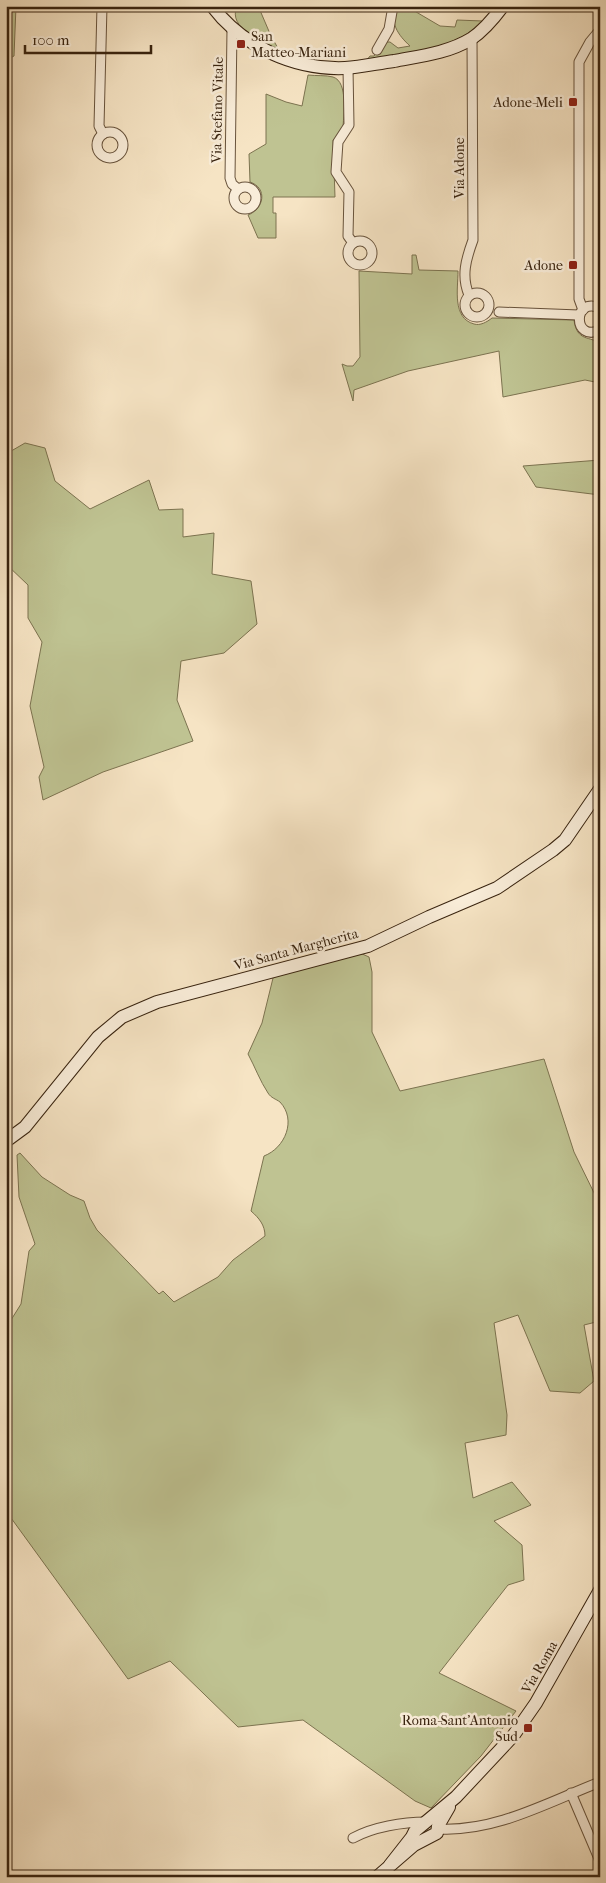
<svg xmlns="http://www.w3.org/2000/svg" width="606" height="1883" font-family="'IM FELL French Canon',serif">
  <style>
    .green { fill: #bfc392; stroke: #7c7350 }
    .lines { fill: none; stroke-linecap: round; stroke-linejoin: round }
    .street-casing { stroke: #68533c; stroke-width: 11 }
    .secondary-casing { stroke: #38230f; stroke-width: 14 }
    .street { stroke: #f9edd9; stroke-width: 9 }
    .secondary { stroke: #f9edd9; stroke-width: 12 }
    .poi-dot { fill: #8f2418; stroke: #f9edd9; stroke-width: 2 }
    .labels { text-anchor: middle; stroke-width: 5; stroke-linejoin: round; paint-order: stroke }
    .poi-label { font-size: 14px; fill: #38230f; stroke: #f9edd9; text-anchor: end }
    .street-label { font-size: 14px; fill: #38230f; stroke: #f9edd9 }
  </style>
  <rect width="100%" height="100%" fill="#f6e4c4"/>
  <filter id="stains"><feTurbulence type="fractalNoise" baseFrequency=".004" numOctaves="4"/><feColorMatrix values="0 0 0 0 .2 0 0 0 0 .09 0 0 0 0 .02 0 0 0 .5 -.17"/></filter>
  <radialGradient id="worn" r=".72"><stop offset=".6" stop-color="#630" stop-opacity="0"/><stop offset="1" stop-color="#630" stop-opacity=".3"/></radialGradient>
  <g class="green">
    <path d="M6,6h10l-2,50 -8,4z"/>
    <path d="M237,6h20l2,2 12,28 8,14c-16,-9 -52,-21 -42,-44z"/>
    <path d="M399,6h7l34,20 15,1 2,-7 26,1c-29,30 -77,32 -117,40l4,-5h4l11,-14h5l8,6 12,-2c-11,-10 -23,-25 -11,-40z"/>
    <path d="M308,75c8,1 18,0 25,2 16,5 10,40 10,53l-10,10 2,57h-62v16h3v25h-18l-10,-23c16,-6 20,-27 2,-33l-1,-28 17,-10v-50l20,8 16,4z"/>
    <path d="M412,255h4l3,15 39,1c0,18 -6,47 16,53 6,2 13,-2 18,-6l82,2c3,25 21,14 26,26 2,6 0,29 0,37l-15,-3 -82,17 -4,-46 -91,20 -54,19 -1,11 -11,-37 5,2h6l7,-9 -1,-86 53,3z"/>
    <path d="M25,443l20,5 10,33 35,28 59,-29 10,30 24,-1v28l31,-4 -2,41 39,7 6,43 -33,29 -43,8 -4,39 16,41 -90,31 -60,28 -4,-23 5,-10 -14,-61 12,-64 -14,-24v-33l-22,-21v-110z"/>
    <path d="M600,460v35l-64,-8 -13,-21z"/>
    <path d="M360,953l9,4 3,15v60l28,59 144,-32 30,93 26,53v116l-16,4 10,56 -14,12 -30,-2 -32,-76 -24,8 13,92 -1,20 -41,8 8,55 39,-16 19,23 -37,16 28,24 2,35 -16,5 -69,88 77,38 -35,45 -50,52 -16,-7 -112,-81 -65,7 -68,-66 -42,18 -122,-168v-183l15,-24 8,-53 6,-7 -16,-47 -2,-42 3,-2 22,24 28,18 14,6 6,17 7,12 62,64 4,-3 11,11 44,-25 15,-17 32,-24c0,-11 -6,-18 -14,-25l13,-55c21,-8 33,-36 16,-54 -4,-3 -9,-4 -12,-9 -8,-12 -13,-26 -20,-39l14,-31 12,-49z"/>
  </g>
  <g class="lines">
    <defs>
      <g id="street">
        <path d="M102,6l-3,120 4,8"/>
        <path d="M232,29l-2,149 2,6 6,5"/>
        <path d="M377,50l12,-21 4,-23"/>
        <path d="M348,68l1,57 -11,17 -2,30 13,20 -1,44 5,7"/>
        <circle cx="110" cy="145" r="13"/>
        <circle cx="245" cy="198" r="11"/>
        <circle cx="360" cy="253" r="12"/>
        <circle cx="477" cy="305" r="12"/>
        <path d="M469,295c-8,-19 -3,-36 4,-55l-1,-202"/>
        <path d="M600,308c-28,-12 -27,35 0,22"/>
        <path d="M583,310l-4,-11v-237l11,-20 10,-12"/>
        <path d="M499,312l80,3"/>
        <path d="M571,1793l29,68"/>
        <path d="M439,1829c57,3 109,-27 161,-47"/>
        <path d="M353,1838c20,-11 50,-16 73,-16"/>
      </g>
      <g id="secondary">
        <path d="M212,6c31,41 83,64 133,62 17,-1 33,-5 49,-7 26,-5 54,-8 77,-22 12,-8 23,-21 32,-33"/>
        <path d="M6,1141l19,-14 73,-90 24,-20 35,-15 211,-56 61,-29 68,-29 56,-38 12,-10 35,-51"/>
        <path d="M390,1865l22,-28 3,-6 41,-34 57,-61 23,-33 64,-113"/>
        <path d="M377,1877l37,-32 23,-12 1,-7 11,-19"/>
      </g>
    </defs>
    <use href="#street" class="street-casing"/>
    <use href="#secondary" class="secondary-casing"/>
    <use href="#street" class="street"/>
    <use href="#secondary" class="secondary"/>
  </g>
  <g class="poi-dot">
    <rect x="236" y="39" width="10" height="10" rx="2.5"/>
    <rect x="568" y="97" width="10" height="10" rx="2.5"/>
    <rect x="568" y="260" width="10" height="10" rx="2.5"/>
    <rect x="523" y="1723" width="10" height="10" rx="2.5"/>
  </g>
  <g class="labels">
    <g class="poi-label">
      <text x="251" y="41" text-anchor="start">San<tspan x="251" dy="16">Matteo-Mariani</tspan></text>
      <text x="563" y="107">Adone-Meli</text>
      <text x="563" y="270">Adone</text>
      <text x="518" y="1725">Roma-Sant'Antonio<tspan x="518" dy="16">Sud</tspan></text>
    </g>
    <g class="street-label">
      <text transform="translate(217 110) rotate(-89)" y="5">Via Stefano Vitale</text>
      <text transform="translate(459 168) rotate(-90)" y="5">Via Adone</text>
      <text transform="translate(296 949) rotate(-15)" y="5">Via Santa Margherita</text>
      <text transform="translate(539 1667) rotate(-60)" y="5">Via Roma</text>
    </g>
  </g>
  <rect width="606" height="1883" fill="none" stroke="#f6e4c4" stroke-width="25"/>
  <rect x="8" y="8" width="591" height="1868" fill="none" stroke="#38230f" stroke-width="2.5"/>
  <rect x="12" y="12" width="581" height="1858" fill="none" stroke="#38230f"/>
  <path d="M25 45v8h126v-8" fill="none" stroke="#38230f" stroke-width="2.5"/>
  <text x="32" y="45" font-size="15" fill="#38230f" stroke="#f9edd9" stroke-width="4" paint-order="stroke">100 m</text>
  <rect width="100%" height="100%" filter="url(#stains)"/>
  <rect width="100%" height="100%" fill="url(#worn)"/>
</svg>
